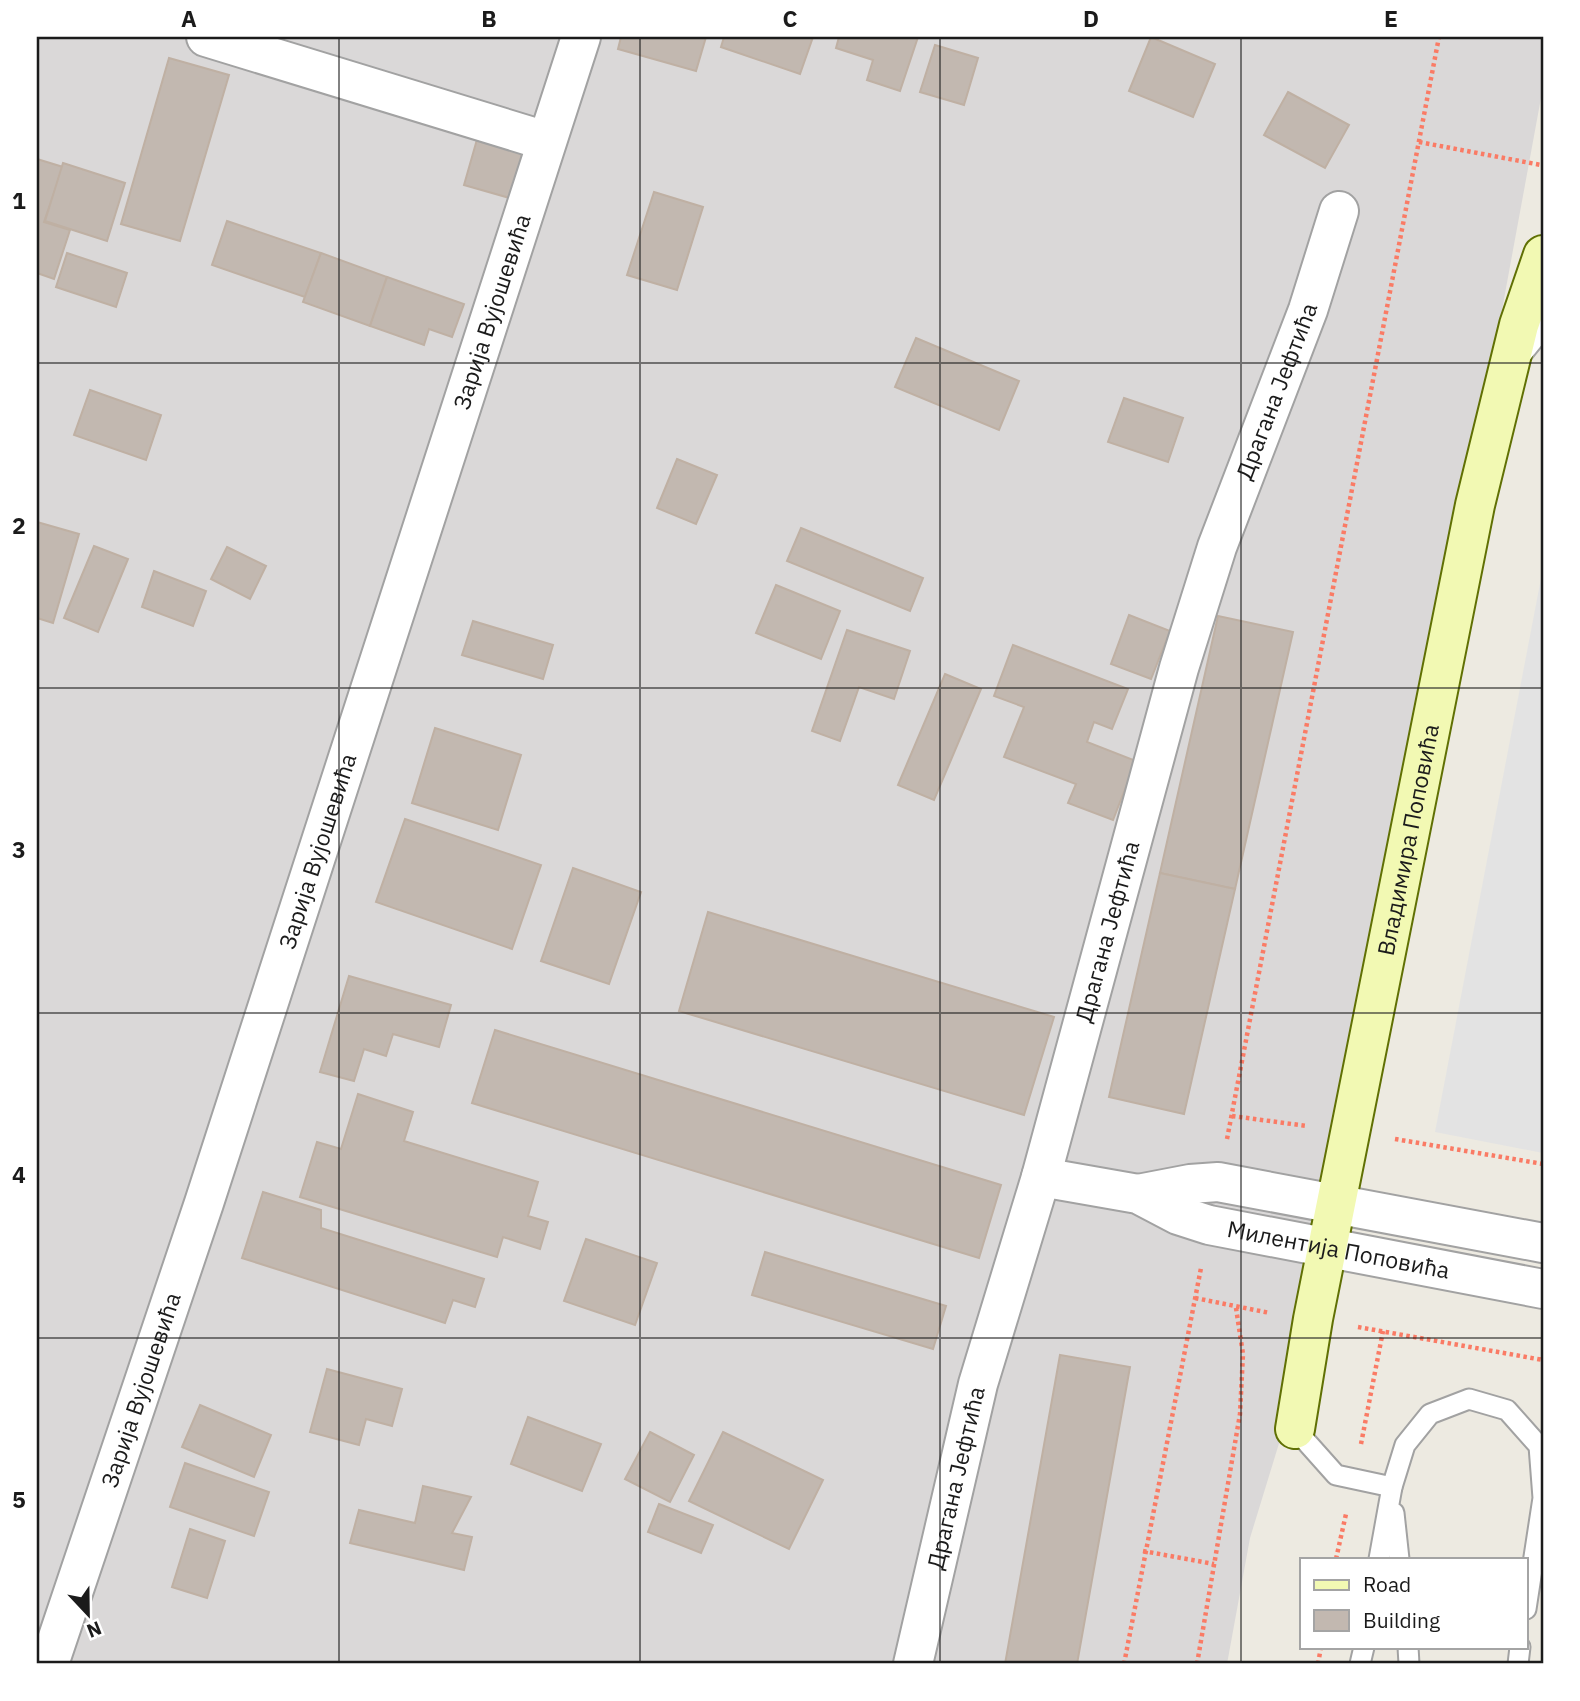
<svg xmlns="http://www.w3.org/2000/svg" width="1580" height="1701" font-family="'IBM Plex Sans',sans-serif">
  <style>
    .residential { fill: #dad8d8 }
    .parking { fill: #e3e3e3 }
    .building { fill: #c2b8b0; stroke: #bfb0a3; stroke-width: 2 }
    .lines { fill: none; stroke-linecap: round; stroke-linejoin: round }
    .service-casing { stroke: #a2a2a2; stroke-width: 23 }
    .minor-casing { stroke: #a2a2a2; stroke-width: 42 }
    .secondary-casing { stroke: #607004; stroke-width: 42 }
    .path { stroke: #fa7b65; stroke-width: 4.5; stroke-dasharray: 3.5 3.5; stroke-linecap: butt }
    .service { stroke: #fff; stroke-width: 19 }
    .minor { stroke: #fff; stroke-width: 38 }
    .secondary { stroke: #f2f9b3; stroke-width: 38 }
    .grid { fill: none; stroke: #1b1b1b; stroke-width: 2; stroke-opacity: 0.55 }
    .labels { text-anchor: middle; stroke-width: 5; stroke-linejoin: round; paint-order: stroke }
    .street-label { font-size: 23px; fill: #1b1b1b; stroke: #fff }
    .neatline { fill: none; stroke: #1b1b1b; stroke-width: 2.5 }
    .grid-label { font-size: 23px; text-anchor: middle; font-weight: bold; fill: #1b1b1b }
  </style>
  <rect width="100%" height="100%" fill="#edeae1"/>
  <path class="residential" d="M37,37h1506v50l-228,1239 -65,212 -23,126h-1190z"/>
  <path class="parking" d="M1543,568v585l-108,-21z"/>
  <g class="building">
    <path d="M621,37h85l-10,34 -78,-22z"/>
    <path d="M724,37h89l-13,37 -79,-27z"/>
    <path d="M839,37h79l-18,54 -33,-11 6,-20 -37,-12z"/>
    <path d="M1151,37l64,27 -22,53 -64,-26z"/>
    <path d="M935,45l43,13 -14,47 -44,-13z"/>
    <path d="M169,58l60,17 -49,166 -59,-17z"/>
    <path d="M1288,92l61,33 -24,43 -61,-33z"/>
    <path d="M480,129l49,14 -16,56 -49,-14z"/>
    <path d="M37,159l26,8 -19,55 26,8 -16,49 -17,-6z"/>
    <path d="M63,163l62,20 -18,58 -62,-20z"/>
    <path d="M654,192l49,15 -26,83 -50,-15z"/>
    <path d="M227,221l94,32 -16,44 -93,-32z"/>
    <path d="M67,253l60,20 -11,34 -60,-20z"/>
    <path d="M321,253l66,24 -17,49 -67,-24z"/>
    <path d="M387,277l77,27 -12,33 -23,-8 -5,16 -54,-19z"/>
    <path d="M916,338l103,43 -20,49 -104,-43z"/>
    <path d="M90,390l71,25 -15,45 -72,-25z"/>
    <path d="M1124,398l59,20 -15,44 -60,-20z"/>
    <path d="M677,459l40,16 -21,49 -39,-16z"/>
    <path d="M37,522l42,12 -26,89 -16,-5z"/>
    <path d="M801,528l122,50 -13,33 -123,-50z"/>
    <path d="M94,546l34,13 -30,73 -34,-14z"/>
    <path d="M227,547l39,19 -16,33 -39,-20z"/>
    <path d="M154,571l52,20 -13,35 -51,-19z"/>
    <path d="M776,585l64,26 -19,48 -65,-26z"/>
    <path d="M1129,615l41,16 -19,48 -40,-15z"/>
    <path d="M1218,616l75,16 -58,257 -75,-16z"/>
    <path d="M473,621l80,24 -10,34 -81,-24z"/>
    <path d="M847,630l63,21 -16,48 -35,-12 -19,54 -28,-10z"/>
    <path d="M1013,645l115,44 -16,40 -18,-7 -7,20 49,19 -23,59 -45,-17 8,-19 -72,-27 20,-50 -30,-11z"/>
    <path d="M945,674l36,15 -47,111 -36,-15z"/>
    <path d="M435,728l86,27 -23,75 -86,-27z"/>
    <path d="M405,819l136,46 -29,84 -136,-47z"/>
    <path d="M573,868l68,24 -32,92 -68,-23z"/>
    <path d="M1160,873l75,16 -51,225 -75,-17z"/>
    <path d="M708,912l346,105 -30,98 -345,-104z"/>
    <path d="M349,976l102,29 -12,42 -46,-13 -7,22 -22,-7 -10,32 -34,-9z"/>
    <path d="M495,1030l506,155 -22,73 -507,-155z"/>
    <path d="M358,1094l55,18 -9,29 134,41 -10,34 20,6 -8,27 -37,-12 -6,20 -197,-60 17,-55 24,7z"/>
    <path d="M263,1192l58,18v18l163,51 -9,28 -22,-7 -8,23 -203,-65z"/>
    <path d="M586,1239l71,24 -22,62 -71,-24z"/>
    <path d="M765,1252l181,54 -13,43 -181,-54z"/>
    <path d="M1060,1355l70,12 -53,297h-72z"/>
    <path d="M327,1369l75,20 -10,37 -26,-7 -7,26 -49,-13z"/>
    <path d="M200,1405l71,30 -17,42 -72,-30z"/>
    <path d="M528,1417l73,27 -19,47 -71,-27z"/>
    <path d="M650,1432l44,23 -24,47 -45,-23z"/>
    <path d="M723,1432l100,48 -34,69 -100,-48z"/>
    <path d="M185,1463l84,29 -15,44 -84,-29z"/>
    <path d="M423,1486l48,11 -19,36 20,4 -8,33 -114,-27 9,-33 56,13z"/>
    <path d="M659,1504l54,21 -12,28 -53,-21z"/>
    <path d="M190,1529l35,12 -18,57 -35,-11z"/>
  </g>
  <g class="lines">
    <defs>
      <g id="service">
        <path d="M1522,354l21,-26"/>
        <path d="M1295,1429l41,46 56,12"/>
        <path d="M1394,1513l5,46"/>
        <path d="M1379,1559l13,-72 13,-42 25,-31 39,-15 38,11 32,36 4,52 -17,111"/>
        <path d="M1408,1647l1,17"/>
        <path d="M1360,1664l4,-17"/>
        <path d="M1518,1664l2,-17"/>
      </g>
      <g id="minor">
        <path d="M206,37l340,104"/>
        <path id="s1" d="M1041,1177l97,17 40,21 31,10 334,64"/>
        <path d="M1138,1194l52,-10 28,-2 325,61"/>
        <path id="s2" d="M49,1664l155,-461 377,-1166"/>
        <path id="s3" d="M913,1664l65,-280 63,-207 138,-509 38,-121 91,-237 31,-99"/>
      </g>
      <g id="secondary">
        <path id="s4" d="M1295,1429l18,-110 162,-814 44,-180 24,-70"/>
      </g>
    </defs>
    <use href="#service" class="service-casing"/>
    <use href="#minor" class="minor-casing"/>
    <use href="#secondary" class="secondary-casing"/>
    <g class="path">
      <path d="M1419,142l122,23"/>
      <path d="M1232,1116l75,10"/>
      <path d="M1227,1139l212,-1102"/>
      <path d="M1395,1139l148,25"/>
      <path d="M1195,1298l75,15"/>
      <path d="M1358,1327l185,33"/>
      <path d="M1361,1444l22,-113"/>
      <path d="M1143,1551l71,13"/>
      <path d="M1336,1559l10,-45"/>
      <path d="M1124,1664l77,-396"/>
      <path d="M1197,1664l43,-250 3,-60 -7,-46"/>
      <path d="M1318,1664l3,-17"/>
    </g>
    <use href="#service" class="service"/>
    <use href="#minor" class="minor"/>
    <use href="#secondary" class="secondary"/>
  </g>
  <path class="grid" d="M339,37v1627M640,37v1627M940,37v1627M1241,37v1627M37,363h1506M37,688h1506M37,1013h1506M37,1338h1506"/>
  <g class="labels">
    <g class="street-label">
      <text dy="8" stroke="none"><textPath href="#s2" startOffset="1423">Зарија Вујошевића</textPath></text>
      <text dy="8" stroke="none"><textPath href="#s3" startOffset="1325">Драгана Јефтића</textPath></text>
      <text dy="8" stroke="none"><textPath href="#s4" startOffset="600">Владимира Поповића</textPath></text>
      <text dy="8" stroke="none"><textPath href="#s2" startOffset="856">Зарија Вујошевића</textPath></text>
      <text dy="8" stroke="none"><textPath href="#s3" startOffset="758">Драгана Јефтића</textPath></text>
      <text dy="8" stroke="none"><textPath href="#s1" startOffset="308">Милентија Поповића</textPath></text>
      <text dy="8" stroke="none"><textPath href="#s2" startOffset="289">Зарија Вујошевића</textPath></text>
      <text dy="8" stroke="none"><textPath href="#s3" startOffset="191">Драгана Јефтића</textPath></text>
    </g>
  </g>
  <rect width="1580" height="1701" fill="none" stroke="#ffffff" stroke-width="77"/>
  <rect x="1300" y="1558" width="228" height="91" fill="#ffffff" stroke="#a4a4a4" stroke-width="2"/>
  <rect x="1314" y="1580" width="35" height="10" fill="#f2f9b3" stroke="#a4a4a4" stroke-width="2"/>
  <text x="1363" y="1592" font-size="21" fill="#1b1b1b">Road</text>
  <rect x="1314" y="1610" width="35" height="21" fill="#c2b8b0" stroke="#a4a4a4" stroke-width="2"/>
  <text x="1363" y="1628" font-size="21" fill="#1b1b1b">Building</text>
  <g transform="translate(88 1614) rotate(158)" stroke="#ffffff" stroke-width="5" paint-order="stroke">
  <path d="M0-5L12 26L0 18L-12 26Z" fill="#1b1b1b"/>
  <text y="-10" font-size="19" font-weight="bold" text-anchor="middle" fill="#1b1b1b">N</text>
  </g>
  <rect x="38" y="38" width="1504" height="1624" class="neatline"/>
  <g class="grid-label">
    <text x="189" y="27">A</text>
    <text x="489" y="27">B</text>
    <text x="790" y="27">C</text>
    <text x="1091" y="27">D</text>
    <text x="1391" y="27">E</text>
    <text x="19" y="209">1</text>
    <text x="19" y="534">2</text>
    <text x="19" y="858">3</text>
    <text x="19" y="1183">4</text>
    <text x="19" y="1508">5</text>
  </g>
</svg>
